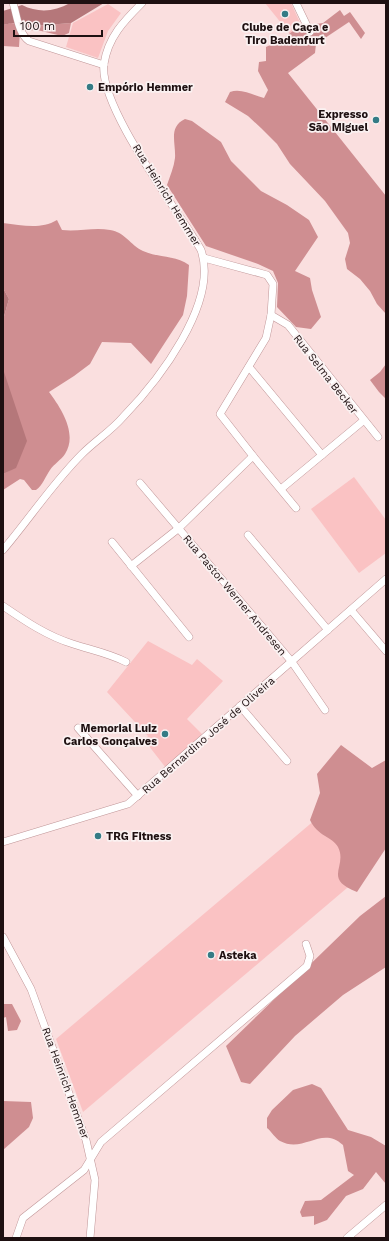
<svg xmlns="http://www.w3.org/2000/svg" width="389" height="1241" font-family="'Work Sans',sans-serif">
  <style>
    .green { fill: #fac2c3 }
    .forest { fill: #cf8e91 }
    .water { fill: #b5777a }
    .lines { fill: none; stroke-linecap: round; stroke-linejoin: round }
    .minor-casing { stroke: #c09698; stroke-width: 8 }
    .minor { stroke: #fff; stroke-width: 7 }
    .poi-dot { fill: #347b85; stroke: #faf1f1; stroke-width: 1.5 }
    .labels { text-anchor: middle; stroke-width: 3.5; stroke-linejoin: round; paint-order: stroke }
    .poi-label { font-size: 11px; font-weight: bold; fill: #1e1011; stroke: #faf1f1; text-anchor: start }
    .street-label { font-size: 11px; fill: #1e1011; stroke: #faf1f1 }
  </style>
  <rect width="100%" height="100%" fill="#fadfdf"/>
  <g class="green">
    <path d="M265,3h26l10,22 -11,9z"/>
    <path d="M108,4l13,9 -13,18 -10,27 -32,-11 7,-24z"/>
    <path d="M354,477l32,43v33l-27,20 -48,-64z"/>
    <path d="M148,641l44,24 5,-6 26,22 -36,38 15,15 -36,34 -21,-27 3,-5 -41,-44z"/>
    <path d="M322,814l45,57 -284,241 -27,-73z"/>
  </g>
  <g class="forest">
    <path d="M340,10l4,6 6,-4 15,21 -4,6 -12,-17 -33,22 -1,9 -27,20 98,123v118l-9,-10 -7,-13 -10,-12 -13,-10 -2,-10 5,-16 -2,-10 -23,-32 -35,-37 -13,-20 -16,-16 -13,-12 -23,-14 5,-10c11,-4 23,3 34,6l4,-8 -10,-19 1,-9 7,-1v-14l15,-7 20,-15 7,8 8,-9 7,-1z"/>
    <path d="M11,23l24,3 36,-3 -2,10 -7,3 -25,-6 -17,1 -1,16 -16,-1v-21z"/>
    <path d="M185,119l7,2 29,21 10,19 30,30 26,14 22,15 9,17 -23,34 15,7 2,12 9,27 -10,12 -15,-2 -19,-20 1,-24 -5,-12 -15,-7 -52,-18 -39,-61c3,-9 7,-18 8,-27 1,-15 -7,-31 10,-39z"/>
    <path d="M57,220l5,10c16,2 32,-3 48,0 15,2 20,15 33,21 16,7 32,4 46,14l-2,31 -4,19 -32,49 -20,-21 -29,-1 -12,22 -16,12 -25,16c12,16 29,42 16,62 -4,6 -11,10 -15,16 -5,7 -7,15 -14,20h-4l-8,-10 -4,-1 -17,11v-16l13,-7 -13,-98v-49l6,-21 -6,-11v-65c19,2 37,7 54,-3z"/>
    <path d="M386,364v35l-7,-7 -9,-12 10,-8z"/>
    <path d="M341,745l31,23 14,-8v88l-29,44c-35,-14 -9,-25 -19,-45 -5,-10 -21,-11 -28,-27l10,-27 -3,-19z"/>
    <path d="M386,896v71l-43,28 -48,41 -45,48 -9,-2 -15,-36 134,-130z"/>
    <path d="M3,1004h9l9,17 -4,9 -9,1 -2,-14 -3,1z"/>
    <path d="M312,1084l9,4 27,42 23,7 15,9v38l-10,-12 -13,17 -17,7 -19,24 -13,5v-9l-12,1 -2,-5 5,-11 16,-1 33,-25 -6,-4 -5,-26c-22,-20 -39,9 -63,-4 -4,-2 -9,-10 -13,-13v-10l5,-8 21,-20z"/>
    <path d="M3,1101l28,1 2,16 -4,9 -26,23z"/>
  </g>
  <g class="water">
    <path d="M70,3h34l-33,20 -36,3 -23,-3 -9,2v-14l19,-6c16,8 32,7 48,-2z"/>
    <path d="M3,288l6,11 -6,21z"/>
    <path d="M3,369l24,72 -11,27 -13,6z"/>
  </g>
  <g class="lines">
    <defs>
      <g id="minor">
        <path d="M13,3c4,12 5,30 16,38l75,24"/>
        <path d="M296,3l14,29"/>
        <path d="M204,258l63,17 6,9 -2,31 -5,23 -46,76 33,42 43,52"/>
        <path d="M271,315l17,10 90,112"/>
        <path d="M249,367l73,88"/>
        <path d="M140,483l152,179 33,48"/>
        <path d="M281,489l82,-68"/>
        <path d="M248,535l80,95"/>
        <path d="M112,542l77,95"/>
        <path d="M3,550c27,-32 50,-67 79,-96 13,-13 29,-23 41,-37 35,-36 96,-114 78,-167 -23,-40 -103,-144 -97,-186 4,-27 20,-43 38,-61"/>
        <path d="M131,566l48,-38 74,-72"/>
        <path d="M3,606c22,15 44,30 70,38 18,6 35,9 53,18"/>
        <path d="M351,610l35,41"/>
        <path d="M240,706l47,55"/>
        <path d="M78,728l60,68"/>
        <path d="M3,842l125,-38 258,-225"/>
        <path d="M3,937l28,52 55,151 9,40 -5,58"/>
        <path d="M16,1238l7,-20 61,-48 17,-28 206,-176 3,-10 -4,-12"/>
        <path d="M347,1238l39,-33"/>
      </g>
    </defs>
    <use href="#minor" class="minor-casing"/>
    <use href="#minor" class="minor"/>
  </g>
  <g class="poi-dot">
    <circle cx="285" cy="14" r="4"/>
    <circle cx="90" cy="87" r="4"/>
    <circle cx="376" cy="120" r="4"/>
    <circle cx="165" cy="734" r="4"/>
    <circle cx="98" cy="836" r="4"/>
    <circle cx="211" cy="955" r="4"/>
  </g>
  <g class="labels">
    <g class="poi-label">
      <text x="285" y="31" text-anchor="middle">Clube de Caça e<tspan x="285" dy="13">Tiro Badenfurt</tspan></text>
      <text x="98" y="91">Empório Hemmer</text>
      <text x="368" y="118" text-anchor="end">Expresso<tspan x="368" dy="13">São Miguel</tspan></text>
      <text x="157" y="732" text-anchor="end">Memorial Luiz<tspan x="157" dy="13">Carlos Gonçalves</tspan></text>
      <text x="106" y="840">TRG Fitness</text>
      <text x="219" y="959">Asteka</text>
    </g>
    <g class="street-label">
      <text transform="translate(167 195) rotate(58)" y="4">Rua Heinrich Hemmer</text>
      <text transform="translate(326 374) rotate(52)" y="4">Rua Selma Becker</text>
      <text transform="translate(235 595) rotate(50)" y="4">Rua Pastor Werner Andresen</text>
      <text transform="translate(208 735) rotate(-41)" y="4">Rua Bernardino José de Oliveira</text>
      <text transform="translate(66 1083) rotate(70)" y="4">Rua Heinrich Hemmer</text>
    </g>
  </g>
  <rect width="389" height="1241" fill="none" stroke="#1e1011" stroke-width="8"/>
  <path d="M14 30v6h88v-6" fill="none" stroke="#1e1011" stroke-width="2"/>
  <text x="20" y="30" font-size="12" fill="#1e1011" stroke="#faf1f1" stroke-width="3" paint-order="stroke">100 m</text>
</svg>
